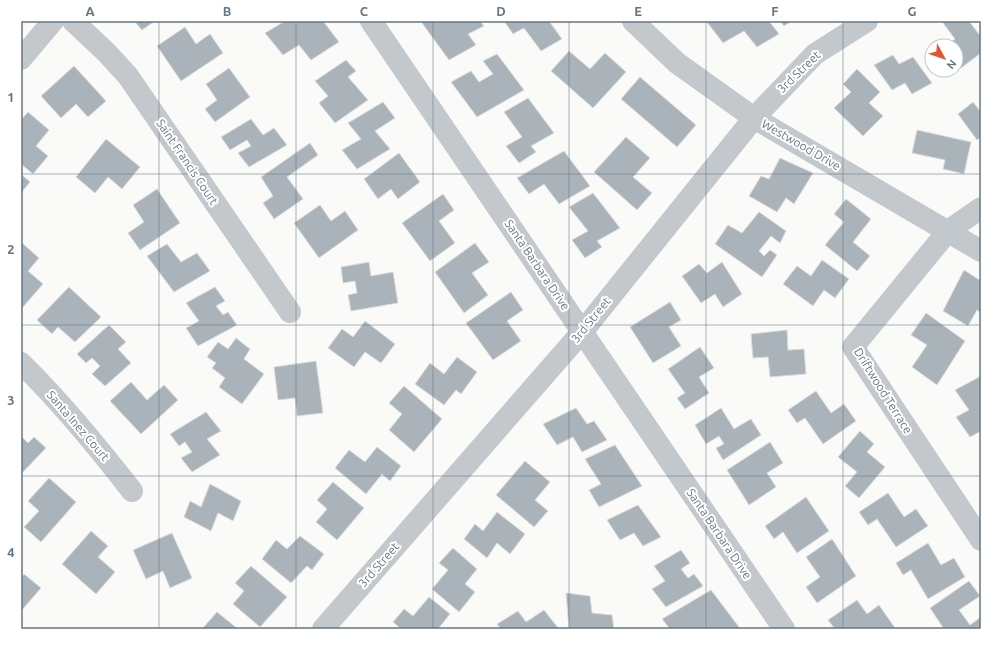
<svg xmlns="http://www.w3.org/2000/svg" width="1002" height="650" font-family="Ubuntu,sans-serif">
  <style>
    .building { fill: #aab3b9; stroke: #dcdcda }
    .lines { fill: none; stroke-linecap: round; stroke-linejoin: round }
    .minor { stroke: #c3c8cc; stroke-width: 22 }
    .grid { fill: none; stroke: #657683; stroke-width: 1; stroke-opacity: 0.55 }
    .labels { text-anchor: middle; stroke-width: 4; stroke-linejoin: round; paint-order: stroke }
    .street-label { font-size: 12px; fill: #657683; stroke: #fff }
    .neatline { fill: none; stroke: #657683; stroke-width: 1.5 }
    .grid-label { font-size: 13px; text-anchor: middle; font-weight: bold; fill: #657683 }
  </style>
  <rect width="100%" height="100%" fill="#fafaf8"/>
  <g class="building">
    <path d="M134,21h21l-13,9z"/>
    <path d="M285,21h38l16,21 -28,18 -12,-15 -16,10 -18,-22z"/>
    <path d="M426,21h54l4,5 -16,8 8,11 -27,15 -27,-37z"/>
    <path d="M504,21h45l13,18 -21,12 -17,-23 -11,6z"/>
    <path d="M708,21h61l10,13 -22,13 -13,-16 -21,12 -16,-21z"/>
    <path d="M780,21h12l-8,5z"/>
    <path d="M945,21h24l12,16v16l-32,24 -5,-7h12v-24h-10l9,-7 -12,-16z"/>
    <path d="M185,27l11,17 14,-10 13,19 -42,28 -24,-35z"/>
    <path d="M569,51l21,18 15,-16 21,19 -33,36 -42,-37z"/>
    <path d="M497,54l27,36 -47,27 -26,-35 20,-11 8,11 14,-8 -10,-13z"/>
    <path d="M893,55l6,9 14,-7 19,26 -20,11 -7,-11 -13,7 -18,-25z"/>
    <path d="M346,60l10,11 -8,6 20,23 -33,23 -16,-20 9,-7 -13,-15z"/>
    <path d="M74,66l32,35 -18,16 -12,-13 -15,14 -20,-22z"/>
    <path d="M229,68l21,29 -35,25 -10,-13 12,-9 -11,-16z"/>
    <path d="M857,69l23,23 -11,11 14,13 -20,20 -29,-28 17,-16 -8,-8z"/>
    <path d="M640,77l56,48 -19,22 -56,-48z"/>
    <path d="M528,98l26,35 -23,13 5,6 -17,11 -13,-17 16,-9 -18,-25z"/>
    <path d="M383,102l12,16 -20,13 15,18 -33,20 -15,-19 19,-11 -13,-16z"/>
    <path d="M973,102l7,9 1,-1v27l-4,3 -19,-26z"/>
    <path d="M28,112l21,18 -13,16 12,10 -15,18 -12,-10v-44z"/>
    <path d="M251,119l12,16 11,-7 13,17 -38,22 -11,-14 13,-7 -4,-6 -17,10 -9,-13z"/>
    <path d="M917,130l54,12 -7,32 -21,-5 2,-9 -33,-7z"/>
    <path d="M626,137l24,21 -17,19 19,16 -15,17 -43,-38z"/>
    <path d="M106,139l34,28 -18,22 -14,-12 -13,16 -19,-16z"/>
    <path d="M310,143l8,12 -31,22 16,22 -29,20 -11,-16 10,-7 -12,-19z"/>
    <path d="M564,151l26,35 -31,18 -15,-20 -15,10 -12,-16z"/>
    <path d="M399,153l21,29 -22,17 -7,-10 -13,10 -14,-20z"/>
    <path d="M780,158l33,15 -19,31 -8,-6 -9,14 -28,-16 12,-20 8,3z"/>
    <path d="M21,174l9,8 -9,11z"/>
    <path d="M157,189l23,34 -40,27 -12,-17 16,-11 -11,-17z"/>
    <path d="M593,193l27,35 -23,13 5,6 -17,11 -13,-18 16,-9 -19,-24z"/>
    <path d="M443,194l11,16 -15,11 16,22 -25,18 -28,-38z"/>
    <path d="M846,199l25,20 -18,23 17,14 -13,15 -32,-26 19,-23 -10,-8z"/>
    <path d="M320,205l11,16 14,-10 13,19 -39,28 -25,-35z"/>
    <path d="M759,212l27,19 -6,12 -9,-7 -12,15 5,5 6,-6 7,5 -15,22 -47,-33 13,-19 14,8z"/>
    <path d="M21,242l18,16 -11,13 15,13 -20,23 -2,-1z"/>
    <path d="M475,243l14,19 -17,11 16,22 -24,18 -29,-41z"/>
    <path d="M167,244l14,18 16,-9 13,18 -36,21 -27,-36z"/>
    <path d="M822,260l27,19 -14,19 -11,-8 -11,16 -30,-22 14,-18 14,10z"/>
    <path d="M369,262l2,14 22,-4 5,31 -47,8 -3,-16 9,-2 -2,-12 -12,2 -2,-16z"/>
    <path d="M722,262l20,32 -19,13 -8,-13 -14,9 -19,-27 17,-12 8,9z"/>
    <path d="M964,270l17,11v32l-4,-3 -9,16 -25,-15z"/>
    <path d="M69,287l32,30 -26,25 -17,-15 -6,7 -15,-14z"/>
    <path d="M215,287l10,14 -9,5 7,9 5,-3 9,13 -39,21 -12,-18 13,-7 -13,-18z"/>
    <path d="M511,292l12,18 -16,11 14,20 -28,19 -27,-37z"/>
    <path d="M670,302l11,18 -12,7 12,19 -28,17 -23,-36z"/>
    <path d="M926,313l39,28 -28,44 -25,-18 15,-22 -16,-10z"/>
    <path d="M365,321l30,23 -14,19 -16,-11 -11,15 -26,-19 14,-19 11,8z"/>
    <path d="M109,325l17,17 -8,7 13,14 -26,23 -13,-12 8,-8 -8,-8 -6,5 -9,-9z"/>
    <path d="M787,330l1,20 16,-1 2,25 -36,3 -2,-20 -15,1 -2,-24z"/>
    <path d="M236,338l14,11 -6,10 20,15 -22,30 -23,-17 6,-9 -13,-10 4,-5 -9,-6 11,-15 10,7z"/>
    <path d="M700,347l14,21 -15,9 10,16 -24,16 -8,-11 8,-5 -17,-24z"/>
    <path d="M457,357l20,15 -16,22 -5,-4 -12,15 -29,-21 15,-21 14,11z"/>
    <path d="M316,361l7,52 -26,3 -2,-18 -17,2 -4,-33z"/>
    <path d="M981,376v55l-11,6 -14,-20 13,-7 -14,-20z"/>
    <path d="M131,382l16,18 17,-15 14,15 -37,34 -31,-33z"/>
    <path d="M404,386l38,33 -28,33 -25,-22 13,-16 -13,-11z"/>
    <path d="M816,391l15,22 13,-9 12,17 -33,23 -18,-26 -8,5 -9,-13z"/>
    <path d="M576,408l11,16 7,-3 13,19 -25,12 -9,-15 -16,8 -14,-21z"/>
    <path d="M721,408l13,21 17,-10 10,16 -38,25 -7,-12 8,-4 -5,-8 -13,8 -11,-19z"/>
    <path d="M206,412l15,19 -14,8 13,16 -28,17 -11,-14 11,-6 -7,-10 -6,4 -9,-12z"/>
    <path d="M860,431l14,13 -7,8 18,15 -26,31 -14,-12 12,-14 -19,-15z"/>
    <path d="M21,436l7,7 6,-6 12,11 -25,26z"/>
    <path d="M770,442l13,21 -16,10 9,14 -27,18 -22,-35z"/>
    <path d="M615,445l27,41 -43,21 -10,-17 12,-6 -16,-25z"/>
    <path d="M377,447l24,19 -11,15 -8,-7 -16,20 -31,-26 14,-18 16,12z"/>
    <path d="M525,461l25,21 -15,18 13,11 -14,16 -38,-32z"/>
    <path d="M49,478l27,24 -35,40 -17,-15 15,-16 -11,-10z"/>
    <path d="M333,482l31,26 -27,32 -21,-18 11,-13 -10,-9z"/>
    <path d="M210,484l31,17 -8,20 -15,-8 -7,18 -27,-14 6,-16 11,6z"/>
    <path d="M888,493l16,24 12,-8 12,17 -32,21 -19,-28 -9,6 -9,-13z"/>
    <path d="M806,497l23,34 -32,22 -14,-21 -9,7 -9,-13z"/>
    <path d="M638,505l23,32 -18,9 -9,-13 -14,7 -13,-20z"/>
    <path d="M497,512l28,22 -15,20 -13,-11 -10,15 -23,-19 11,-15 8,7z"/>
    <path d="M91,531l17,15 -10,11 17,15 -19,22 -34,-30z"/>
    <path d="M172,533l20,45 -22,10 -7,-17 -17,8 -13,-29z"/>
    <path d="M300,536l24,18 -12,16 -5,-4 -16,17 -29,-24 14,-19 11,9z"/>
    <path d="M832,539l24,37 -39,27 -11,-16 14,-10 -14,-20z"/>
    <path d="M928,543l13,22 13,-7 11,19 -37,22 -17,-29 -8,5 -7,-12z"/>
    <path d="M453,548l24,21 -12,15 10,8 -16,20 -27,-23 16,-19 -9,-7z"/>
    <path d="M681,550l9,13 -9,6 7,9 6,-4 9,12 -37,21 -14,-18 13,-8 -11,-15z"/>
    <path d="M251,566l36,31 -27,30 -27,-23 11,-13 -9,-8z"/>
    <path d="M24,574l17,14 -20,23v-33z"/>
    <path d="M969,581l11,15 -21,14 11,15 11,-8v12h-37l-14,-21z"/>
    <path d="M711,590l28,37 -2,2h-67l-8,-10z"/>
    <path d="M566,593l24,3 2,17 20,2 2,14h-45z"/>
    <path d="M429,597l21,17 -12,15h-37l-8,-7 11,-13 9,7z"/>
    <path d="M857,600l10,14 12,-9 16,23 -60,1 -7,-9z"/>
    <path d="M544,610l15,19h-58l-4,-5 21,-13 8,11z"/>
    <path d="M217,612l21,17h-36z"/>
  </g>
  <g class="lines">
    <g class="minor">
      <path d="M73,21l34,32 21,23 162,236"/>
      <path d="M371,21l413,608"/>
      <path d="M633,21l44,42 77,55 227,133"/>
      <path d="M21,59l32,-38"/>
      <path d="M981,208l-33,23 -95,116 128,193"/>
      <path d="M21,363c41,40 76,83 111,128"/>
      <path d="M323,629l259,-297 172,-214 61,-64 52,-33"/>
    </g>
  </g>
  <path class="grid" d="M159,21v608M296,21v608M433,21v608M569,21v608M706,21v608M843,21v608M21,174h960M21,325h960M21,476h960"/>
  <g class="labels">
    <g class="street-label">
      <text transform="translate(799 72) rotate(-44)" y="4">3rd Street</text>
      <text transform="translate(801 145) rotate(30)" y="4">Westwood Drive</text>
      <text transform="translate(187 162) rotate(56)" y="4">Saint Francis Court</text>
      <text transform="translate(537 265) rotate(56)" y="4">Santa Barbara Drive</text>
      <text transform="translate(591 320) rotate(-51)" y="4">3rd Street</text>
      <text transform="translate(883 391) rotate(58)" y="4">Driftwood Terrace</text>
      <text transform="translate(78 426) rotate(49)" y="4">Santa Inez Court</text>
      <text transform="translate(719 534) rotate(56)" y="4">Santa Barbara Drive</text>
      <text transform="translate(379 565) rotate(-49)" y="4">3rd Street</text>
    </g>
  </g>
  <rect width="1002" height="650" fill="none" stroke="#ffffff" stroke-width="44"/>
  <g transform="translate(944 58) rotate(130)"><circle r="19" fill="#ffffff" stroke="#c1c8cd"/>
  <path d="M0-3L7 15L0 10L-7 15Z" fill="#e4572e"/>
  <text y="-6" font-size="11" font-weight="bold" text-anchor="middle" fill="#657683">N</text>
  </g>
  <rect x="22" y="22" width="958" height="606" class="neatline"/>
  <g class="grid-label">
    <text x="90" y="16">A</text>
    <text x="227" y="16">B</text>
    <text x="364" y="16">C</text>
    <text x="501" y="16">D</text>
    <text x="638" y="16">E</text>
    <text x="775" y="16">F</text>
    <text x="912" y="16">G</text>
    <text x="11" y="102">1</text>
    <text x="11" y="254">2</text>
    <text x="11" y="405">3</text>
    <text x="11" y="557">4</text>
  </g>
</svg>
